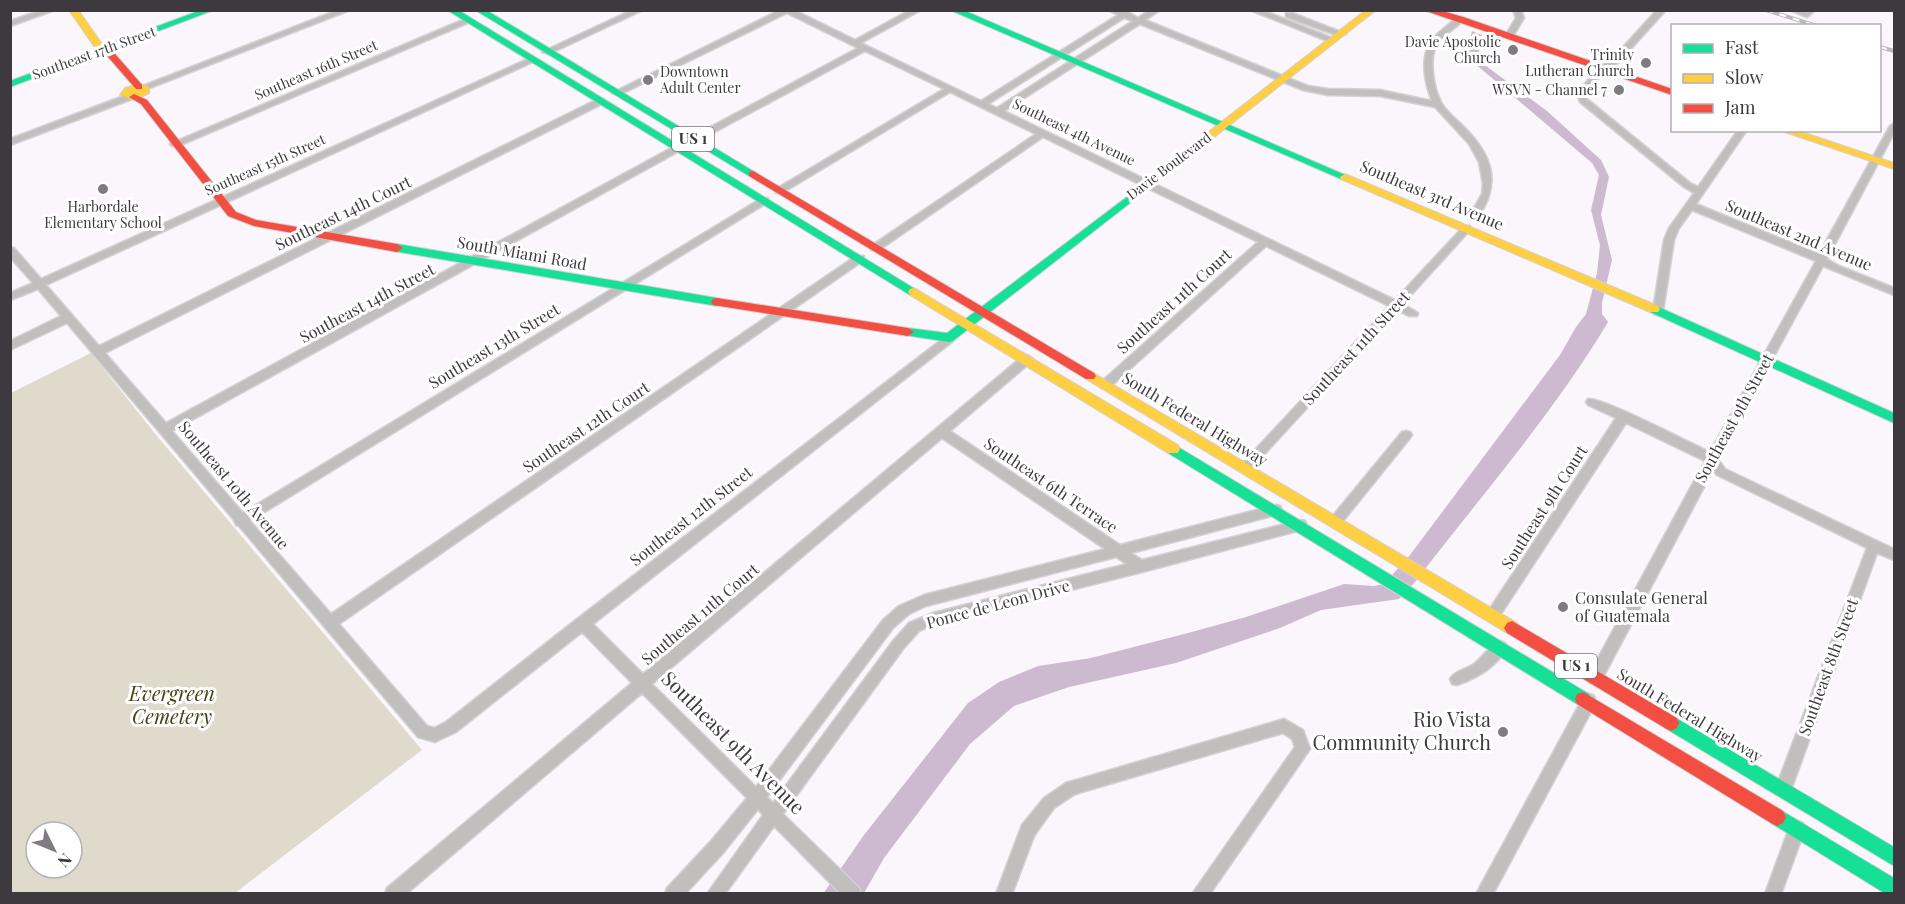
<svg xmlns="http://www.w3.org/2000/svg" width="1905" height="904" font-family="'Playfair Display',serif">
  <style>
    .green { fill: #e0dacc; fill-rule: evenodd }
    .water { fill: #cdbad0 }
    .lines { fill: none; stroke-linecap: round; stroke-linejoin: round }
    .street-casing { stroke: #d4d1d5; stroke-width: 3 }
    .fast-casing { stroke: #d4d1d5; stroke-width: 2 }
    .slow-casing { stroke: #d4d1d5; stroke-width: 2 }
    .jam-casing { stroke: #d4d1d5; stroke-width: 2 }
    .street { fill: #c0bfbd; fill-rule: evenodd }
    .fast { fill: #16e098; fill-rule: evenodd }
    .slow { fill: #ffcf43; fill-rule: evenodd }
    .jam { fill: #f24e42; fill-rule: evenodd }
    .rail-casing { stroke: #bbbaba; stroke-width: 4 }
    .rail { stroke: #fff; stroke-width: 2; stroke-dasharray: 7; stroke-linecap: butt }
    .poi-dot { fill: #807b81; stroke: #fff; stroke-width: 2 }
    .labels { text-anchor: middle; stroke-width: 6; stroke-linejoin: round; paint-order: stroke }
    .far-poi-label { font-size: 14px; fill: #3e393f; stroke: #fff; text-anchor: end }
    .far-street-label { font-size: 14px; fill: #3e393f; stroke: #fff }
    .shield { fill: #fff; stroke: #787479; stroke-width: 1.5 }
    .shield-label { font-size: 15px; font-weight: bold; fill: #3e393f }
    .street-label { font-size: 16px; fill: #3e393f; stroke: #fff }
    .poi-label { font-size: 16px; fill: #3e393f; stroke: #fff; text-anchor: start }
    .near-park-label { font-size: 20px; font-style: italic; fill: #484013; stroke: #fff }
    .near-poi-label { font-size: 20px; fill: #3e393f; stroke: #fff; text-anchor: end }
    .near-street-label { font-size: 20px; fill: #3e393f; stroke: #fff }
  </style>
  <rect width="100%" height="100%" fill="#fbf6fb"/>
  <path class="green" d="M91,353l66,83 265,314 -187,143h-224v-500zM36,832h36v36h-36z"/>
  <path class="water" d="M1472,31l10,4 -4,21 8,10 61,45 54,49 8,17 -8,38 11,45 -10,43v11l6,8c-55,92 -128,175 -193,260l-16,17 -78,11 -41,18 -104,35 -107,24 -55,19 -44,38 -86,114 -20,35 -41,1 41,-59 104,-132 31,-21 39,-16 53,-8 97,-25 58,-16 98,-33 30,2 10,-2 26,-29 150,-200 16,-28 10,-13 11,-41 3,-28 -9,-35 8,-35 -7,-12 -119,-101 -6,-10z"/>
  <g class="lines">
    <defs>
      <g id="street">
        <path d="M42,10h13l-45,16v-5z"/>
        <path d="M338,10h12l-203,79 -7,-2z"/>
        <path d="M632,10h11l-94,44 -7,-2z"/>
        <path d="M780,10h14l61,30 55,-30h11l-60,33 120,58 137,-86 -10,-5 18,1 12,7 12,-8h10l-15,10 163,66 20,3 52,1 52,11c-7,-17 -13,-44 0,-61 7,-9 17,-15 25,-23h6v4c-9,8 -21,15 -27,25 -4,8 -4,18 -3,27 1,11 4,22 9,31 6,9 15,16 22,23 28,28 38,56 14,90h-6l-2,-2 12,-21 1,-10 -4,-22 -10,-18 -34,-37 -55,-11 -52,-1 -25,-5 -163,-66 -136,87 391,189 69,-74h6v4l-67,74 15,9 -1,3h-8l-12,-6 -148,161h-8l-2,-3 2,-3 148,-159 -123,-60 -157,142h-8l-2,-3 2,-3 157,-140 -215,-105 -164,113h-8v-4l165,-112 -86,-42 -168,101h-6v-4l168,-100 -79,-38 -169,91h-6v-4l168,-90 -71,-35 -168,82 -7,-2zM1124,18l9,3 -136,87 -9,-4z"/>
        <path d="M1250,10h12l75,30 -7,2z"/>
        <path d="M1513,10h8l3,8 -12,20h-3l-4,-2 11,-18z"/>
        <path d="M1657,10h9l-48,53 -12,7 -21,23 2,6 103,84 8,4 40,-57h9l-51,74 123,50 71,-128 4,-3v10l-67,126 12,7 55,22v7l-71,-29 -105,193 7,10 169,80v11l-17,-7 -86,237 -3,5 -5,2 -5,-2 -3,-5 92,-242 -150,-73 -4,-5 -113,213 -5,1 -5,-1 -2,-5 2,-5 115,-212 -79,-38 -129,197 -5,2 -5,-2 -2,-4 131,-198 -28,-13 -2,-3 2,-3c12,-3 103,45 122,53l106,-191 -124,-51 -13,18 -5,12 -11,71 -5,4 -4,-1 -1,-3 11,-71 5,-12 25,-35 -10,-6 -104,-85 -3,-9 23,-27 12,-7z"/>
        <path d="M1790,10h25l-8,7z"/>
        <path d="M1286,13h6l54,21 -7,2 -53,-19z"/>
        <path d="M465,19l7,2 -294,125h-6l-2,-2z"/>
        <path d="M530,58l7,2 -491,225 53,61 499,-247h6v4l-499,250 61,70 509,-277h6v4l-509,281 71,82 519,-315h6v4l-518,319 81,93 525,-358h8v4l-525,364 88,102 7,2 12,-6 131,-103 372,-285 4,1 1,3 -1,3 -360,283 50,50 380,-318 4,-1 6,4 -2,3 -81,69 170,114 156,-40 4,1 2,4 -2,4 -4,1 -145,38 11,7 159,-40 4,1 2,4 -2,4 -163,43 -207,52 -16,7 -16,18 -120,165 76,74 2,6h-20l-67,-68 -49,68h-18l56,-79 -5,-6 -35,44 -38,41h-20l2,-6 44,-47 36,-43 -105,-105 -236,201h-21l2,-6 245,-205 -50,-51 -126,100 -21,10 -17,-5 -179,-211 -3,-1 -2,-5 -167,-197 -57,27v-9l51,-25 -23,-27 -28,11v-7l23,-10 -23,-26v-10l4,1 27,31zM942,438l163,111 -181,46 -25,11 -16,14 -127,167 -104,-103zM1116,557l11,7 -194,49 -24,10 -16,18 -120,162 -6,-6 126,-169 16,-14 17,-8z"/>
        <path d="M129,94l3,1v4l-122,46v-6z"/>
        <path d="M1406,431l4,1 2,3 -2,3 -71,88 -4,1 -4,-1 -2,-4 2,-4 71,-86z"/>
        <path d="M1500,641l5,2 2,4c-10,20 -30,31 -50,38l-5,-1 -2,-5c4,-8 17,-10 24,-15 9,-7 16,-19 26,-23z"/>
        <path d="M1589,694l5,2 2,5 -2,5 -101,188h-17l108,-198z"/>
        <path d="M1284,719l19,11 7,19 -100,145h-18l103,-147 -3,-8 -9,-6 -208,61 -21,14 -20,28 -22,58h-16l26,-69 22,-27 22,-15z"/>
        <path d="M1797,821l6,2 2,6 -24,65h-16l26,-71z"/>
      </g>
      <g id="fast">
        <path d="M201,10h13l-204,77v-6z"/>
        <path d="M447,10h11l462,282 -2,3h-8z"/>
        <path d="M475,10h11l272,164 -1,2h-8z"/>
        <path d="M950,10h13l387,167 -5,3 -4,-1z"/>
        <path d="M1144,184l5,3 -1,2 -195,152 -4,1 -45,-7 -2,-3 6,-4 39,5z"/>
        <path d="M397,244l320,54 6,4 -6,4 -324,-55v-6z"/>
        <path d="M1654,305l240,108v10l-244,-111 -2,-3 2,-3z"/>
        <path d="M1173,444l416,250 2,5 -2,5 -6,2 -6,-2 -409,-251 -2,-4 2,-4z"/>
        <path d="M1671,715l223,132v19l-229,-138 -2,-5 2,-5z"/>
        <path d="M1777,808l117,70v16h-8l-115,-71 -3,-6 3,-6z"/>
      </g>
      <g id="slow">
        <path d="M69,10h9l24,34 -2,2h-6z"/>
        <path d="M1366,10h10l-228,179h-8v-4z"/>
        <path d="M139,84l10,2v7l-15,7 -14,-5 5,-7z"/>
        <path d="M1779,130h17l98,33v6z"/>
        <path d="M1345,174l313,132 2,3 -2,3h-8l-309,-133 -1,-2z"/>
        <path d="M914,288l264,157 2,4 -2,4h-10l-258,-158 -2,-3 2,-3z"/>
        <path d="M1090,371l427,252 3,5 -3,5 -5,2 -5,-2 -421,-254 -2,-3 2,-3z"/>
      </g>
      <g id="jam">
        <path d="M1423,10h16l24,7 209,72v6z"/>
        <path d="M103,47h6l33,38v4h-6l-33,-38z"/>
        <path d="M134,94l13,6 89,112 20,8 141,24 6,4 -6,4 -143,-26 -26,-10 -87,-112 -12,-7z"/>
        <path d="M753,171l341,202 2,3 -2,3h-8l-337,-203v-4z"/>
        <path d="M717,298l191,30 6,4 -6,4 -195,-31 -2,-3 2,-3z"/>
        <path d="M1512,621l165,97 2,5 -2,5 -6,3 -6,-3 -158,-95 -3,-5 3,-5z"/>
        <path d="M1583,692l200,119 3,6 -3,6 -6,3 -6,-3 -194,-119 -2,-5 2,-5z"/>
      </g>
    </defs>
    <use href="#street" class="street-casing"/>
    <use href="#fast" class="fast-casing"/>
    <use href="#slow" class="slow-casing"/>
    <use href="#jam" class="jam-casing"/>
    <use href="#street" class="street"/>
    <use href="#fast" class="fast"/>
    <use href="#slow" class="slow"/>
    <use href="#jam" class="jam"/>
    <defs>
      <g id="rail">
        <path d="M1766,10l51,16"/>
        <path d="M1880,47l14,4"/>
      </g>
    </defs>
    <use href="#rail" class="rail-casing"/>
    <use href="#rail" class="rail"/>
  </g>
  <g class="poi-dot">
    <circle cx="1513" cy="50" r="6"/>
    <circle cx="1646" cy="63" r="6"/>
    <circle cx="648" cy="80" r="6"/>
    <circle cx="1619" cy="90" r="6"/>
    <circle cx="103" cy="189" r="6"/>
    <circle cx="1563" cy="607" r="6"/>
    <circle cx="1503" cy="732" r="6"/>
  </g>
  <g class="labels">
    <g class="far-poi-label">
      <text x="1501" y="47">Davie Apostolic<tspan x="1501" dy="16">Church</tspan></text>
      <text x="1634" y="60">Trinity<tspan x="1634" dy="16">Lutheran Church</tspan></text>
      <text x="660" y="77" text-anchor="start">Downtown<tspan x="660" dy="16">Adult Center</tspan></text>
      <text x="1607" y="95">WSVN - Channel 7</text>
      <text x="103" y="212" text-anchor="middle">Harbordale<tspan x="103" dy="16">Elementary School</tspan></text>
    </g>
    <g class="far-street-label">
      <text transform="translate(94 53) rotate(-20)" y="5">Southeast 17th Street</text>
      <text transform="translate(316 70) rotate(-23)" y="5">Southeast 16th Street</text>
      <text transform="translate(1074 132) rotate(26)" y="5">Southeast 4th Avenue</text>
      <text transform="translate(265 165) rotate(-24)" y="5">Southeast 15th Street</text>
      <text transform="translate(1169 166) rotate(-37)" y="5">Davie Boulevard</text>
    </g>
    <g class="shield">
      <rect x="672" y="127" width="42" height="24" rx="4.5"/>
      <rect x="1555" y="654" width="42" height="24" rx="4.5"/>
    </g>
    <g class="shield-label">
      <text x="693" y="144">US 1</text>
      <text x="1576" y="671">US 1</text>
    </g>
    <g class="street-label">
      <text transform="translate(1432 195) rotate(23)" y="6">Southeast 3rd Avenue</text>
      <text transform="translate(343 213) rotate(-26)" y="6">Southeast 14th Court</text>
      <text transform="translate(1799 235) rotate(23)" y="6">Southeast 2nd Avenue</text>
      <text transform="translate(522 253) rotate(10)" y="6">South Miami Road</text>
      <text transform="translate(1174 301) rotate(-42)" y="6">Southeast 11th Court</text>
      <text transform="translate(367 303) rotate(-28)" y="6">Southeast 14th Street</text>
      <text transform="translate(494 346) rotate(-31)" y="6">Southeast 13th Street</text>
      <text transform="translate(1356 348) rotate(-47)" y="6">Southeast 11th Street</text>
      <text transform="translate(1734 418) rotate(-61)" y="6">Southeast 9th Street</text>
      <text transform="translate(1195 419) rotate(31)" y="6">South Federal Highway</text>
      <text transform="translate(586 427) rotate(-34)" y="6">Southeast 12th Court</text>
      <text transform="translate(234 485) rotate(50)" y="6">Southeast 10th Avenue</text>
      <text transform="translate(1051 485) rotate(34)" y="6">Southeast 6th Terrace</text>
      <text transform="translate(1544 507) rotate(-57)" y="6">Southeast 9th Court</text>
      <text transform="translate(691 516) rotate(-38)" y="6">Southeast 12th Street</text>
      <text transform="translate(998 604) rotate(-15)" y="6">Ponce de Leon Drive</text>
      <text transform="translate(700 614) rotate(-40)" y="6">Southeast 11th Court</text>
      <text transform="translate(1828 667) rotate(-70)" y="6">Southeast 8th Street</text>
      <text transform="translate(1690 715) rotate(31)" y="6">South Federal Highway</text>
    </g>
    <g class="poi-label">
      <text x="1575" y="604">Consulate General<tspan x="1575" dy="18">of Guatemala</tspan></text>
    </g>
    <g class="near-park-label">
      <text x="172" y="701">Evergreen<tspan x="172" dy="23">Cemetery</tspan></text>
    </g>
    <g class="near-poi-label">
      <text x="1491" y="727">Rio Vista<tspan x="1491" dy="23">Community Church</tspan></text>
    </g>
    <g class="near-street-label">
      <text transform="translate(733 743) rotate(45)" y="7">Southeast 9th Avenue</text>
    </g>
  </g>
  <rect width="1905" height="904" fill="none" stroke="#3e393f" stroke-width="24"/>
  <rect x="1671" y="24" width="210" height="108" fill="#ffffff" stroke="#b2b0b2" stroke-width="1.5"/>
  <rect x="1683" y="44" width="30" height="9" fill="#16e098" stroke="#b2b0b2" stroke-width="1.5"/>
  <text x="1725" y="54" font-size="18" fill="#3e393f">Fast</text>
  <rect x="1683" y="74" width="30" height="9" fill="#ffcf43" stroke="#b2b0b2" stroke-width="1.5"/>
  <text x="1725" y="84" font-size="18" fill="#3e393f">Slow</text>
  <rect x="1683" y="104" width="30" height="9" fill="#f24e42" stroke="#b2b0b2" stroke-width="1.5"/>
  <text x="1725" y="114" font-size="18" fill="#3e393f">Jam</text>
  <g transform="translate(54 850) rotate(133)"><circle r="28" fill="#ffffff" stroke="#b2b0b2" stroke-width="1.5"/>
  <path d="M0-4.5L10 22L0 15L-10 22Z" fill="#807b81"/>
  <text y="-9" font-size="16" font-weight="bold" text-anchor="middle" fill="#3e393f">N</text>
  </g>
</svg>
